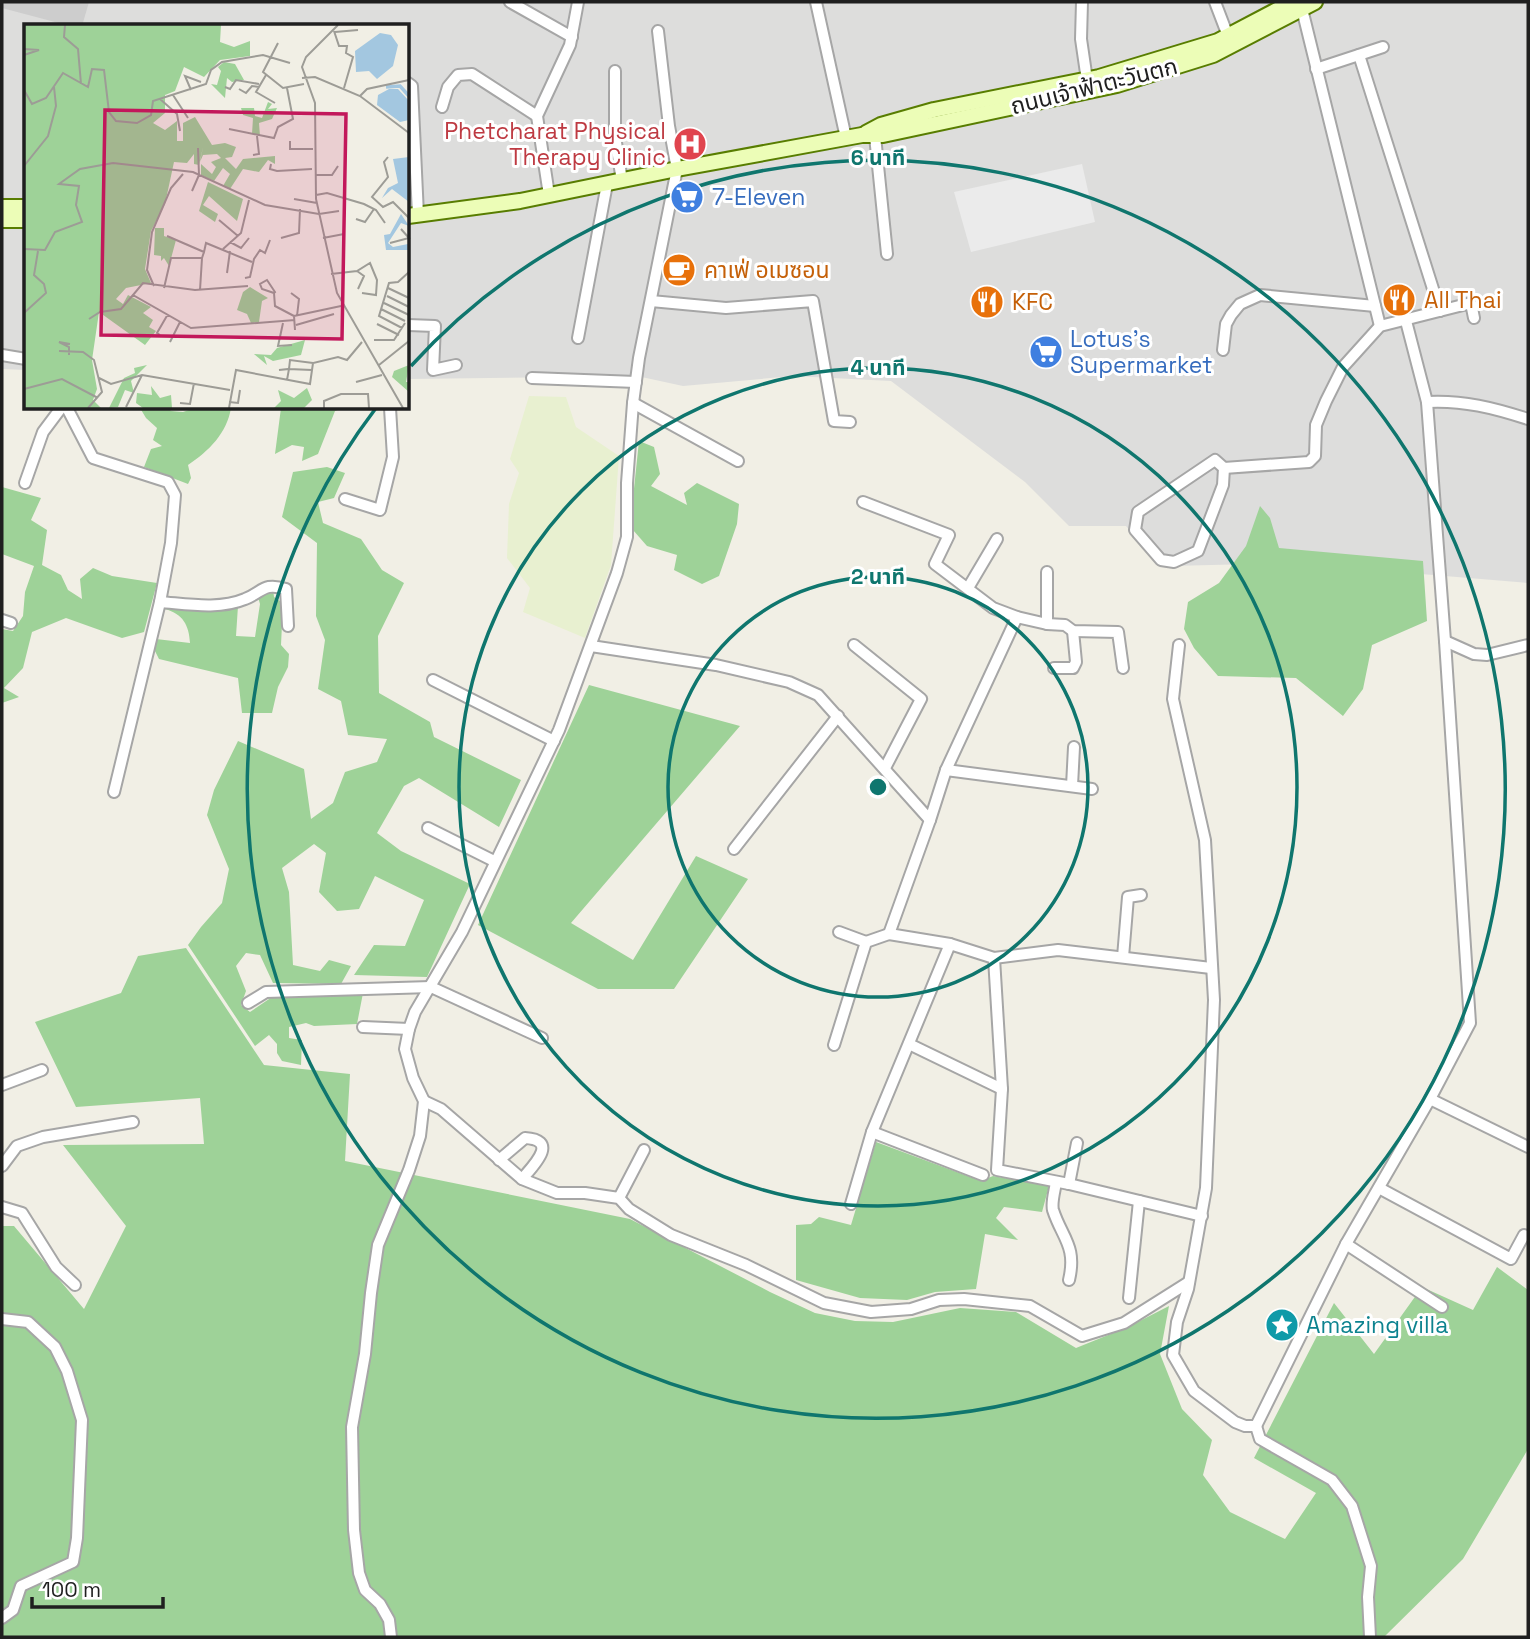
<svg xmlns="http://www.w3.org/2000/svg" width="1530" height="1639" font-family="'Space Grotesk','Noto Sans Thai',sans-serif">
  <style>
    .residential { fill: #dddddc }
    .religious { fill: #cdcdcd }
    .farmland { fill: #e8f0d0 }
    .forest { fill: #9ed298 }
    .parking { fill: #ebebeb }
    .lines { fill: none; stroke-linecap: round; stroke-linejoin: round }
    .street-casing { stroke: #a6a6a6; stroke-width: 14 }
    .secondary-casing { stroke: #587d00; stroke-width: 18 }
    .street { stroke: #fff; stroke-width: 10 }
    .secondary { stroke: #ecfdb7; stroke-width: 14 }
    .ring { fill: none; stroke: #0f766e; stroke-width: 3.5 }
    .labels { text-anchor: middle; stroke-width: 6; stroke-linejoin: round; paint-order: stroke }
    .street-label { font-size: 23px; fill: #1f1f1f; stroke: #fff }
    .health-label { font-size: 23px; fill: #be3a42; stroke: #fff; text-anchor: end }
    .shop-label { font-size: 23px; fill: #366cbe; stroke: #fff; text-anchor: start }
    .food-label { font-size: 23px; fill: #c56008; stroke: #fff; text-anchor: start }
    .culture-label { font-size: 23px; fill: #0d838f; stroke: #fff; text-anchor: start }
    .inset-river { fill: none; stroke: #a3c7e0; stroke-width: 3.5 }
    .inset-road { fill: none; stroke: #9d9c96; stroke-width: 2 }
    .view { fill: #c2185b; fill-opacity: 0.15; stroke: #c2185b; stroke-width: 3.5 }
    .inset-edge { fill: none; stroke: #1f1f1f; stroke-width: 3.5 }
    .centre { fill: #0f766e; stroke: #fff; stroke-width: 3.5 }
    .ring-label { font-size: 21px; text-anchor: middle; font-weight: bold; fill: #0f766e; stroke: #fff; stroke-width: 6; stroke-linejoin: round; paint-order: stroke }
  </style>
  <rect width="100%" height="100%" fill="#f1efe5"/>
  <path class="residential" d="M2,2h1526v581l-239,-20 -118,3 -12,-1 -33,-39h-57l-44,-44 -134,-101 -98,-5 -110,10 -46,-10 -229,3v-353h-382v344l-24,-1z"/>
  <path class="religious" d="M2,2h87l-7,24h-12l-68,-18z"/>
  <path class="farmland" d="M529,396l37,1 10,30 43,29 -8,109 -26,73 -62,-26 7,-24 -23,-30 2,-54 10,-31 -9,-14z"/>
  <g class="forest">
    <path d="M140,408h28l3,3 12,1 12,-4h36c-4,25 -22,43 -43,57l3,13 -3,6 -44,-17 7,-18 11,-3 -9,-6 4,-12 -11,-10z"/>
    <path d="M281,408h62l-8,3 -17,43 -16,7 2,-14 -12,-2 -17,9z"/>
    <path d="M639,441l15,6 6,27 -9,12 36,19 -3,-12 13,-10 42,21 -2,20 -18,52 -17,8 -28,-14 3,-15 -30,-9 -14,-16v-32z"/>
    <path d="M327,467l18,6 -11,25 -16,4 5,21 38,16 21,31 22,13 -26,53 1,57 51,29 4,15 87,43 -22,47 -80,-49 -15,8 -27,47 24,18 69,33 -43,93 -73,-2 20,-30 31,1 19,-46 -49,-24 -16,33 -22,2 -18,-19 7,-39 -12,-9 -32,24 7,24 4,73 27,6 9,-11 22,6 -10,18 -68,-1 -13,-28 -14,-2 -10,13 10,25 -5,14 9,7 22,-15 91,-4 -6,31 -43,2 -8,-3 -17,4v11l13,2 -1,25 -19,-4 -5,-8v-9l-8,-9 -14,11 -67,-101 13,-18 21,-24 7,-34 -22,-54 7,-25 24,-49 66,28 7,50 22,-16 12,-31 32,-10 10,-23 -39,-4 -7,-34 -23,-12 7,-49 -9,-24 1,-73 -35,-26 11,-45z"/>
    <path d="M2,487l39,11 -10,22 16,10 -5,35 19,10 7,15 14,9 -2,-20 13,-11 19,8 45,7 -13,49 -22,6 -56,-20 -34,14 -9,36 -19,20 15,9 -17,6v-74l11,2 10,-15 2,-24 9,-26 -32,-12z"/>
    <path d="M1260,506l10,12 9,30 144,13 4,60 -55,24 -9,44 -20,27 -47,-38 -78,-2 -24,-28 -10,-19 4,-27 31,-19 27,-37z"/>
    <path d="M273,589l1,8 9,6 -2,42 8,9 -1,13 -10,20 -6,26h-30l-4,-35 -79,-19 -6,-12 3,-8 34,4c-1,-18 -7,-29 -25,-34l3,-3 36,1 2,5 32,-6 -2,30 19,1 5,-33 -2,-7z"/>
    <path d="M589,685l151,41 -169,197 62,37 63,-104 52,23 -74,110h-76l-120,-64z"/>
    <path d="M186,948l78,117 86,9 -5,87 285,58 140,73 45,21 40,8 38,1 67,-14 56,4 60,36 52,-21 41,-21 -9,48 22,55 30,31 -9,35 27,37 55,27 31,-46 -62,-35 80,-155 40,51 48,-67 51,23 24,-43 31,23v159l-65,110 -79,78h-1382v-411h12l70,83 42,-83 -63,-81 141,-1 -4,-46 -124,9 -41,-85 86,-29 17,-37z"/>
    <path d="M876,1142l105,39 12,-5 56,10 -7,26 -38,-5 -8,11 22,22 -33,-6 -9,55 -41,3 -28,8 -47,-2 -64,-18v-55l15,-1 8,-7 32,8z"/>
  </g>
  <path class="parking" d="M1082,164l13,58 -124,30 -17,-60z"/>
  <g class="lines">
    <defs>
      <g id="street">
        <path d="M510,2l62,35"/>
        <path d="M816,2l30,136"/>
        <path d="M1082,2l-1,37 6,41"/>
        <path d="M1215,2l13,34"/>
        <path d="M1302,9l78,317"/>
        <path d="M1359,55l81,256"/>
        <path d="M1316,69l67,-22"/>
        <path d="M615,71v65l7,45"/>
        <path d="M408,83l4,3 6,129"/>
        <path d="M442,107l6,-20 10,-12 14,-1 65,42"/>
        <path d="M875,136l12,118"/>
        <path d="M549,195l-12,-79 33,-71 8,-43"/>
        <path d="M651,301l75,7 87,-7 21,120 16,1"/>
        <path d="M408,325l27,1 -2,44 23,-5"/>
        <path d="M578,338l29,-154"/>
        <path d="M1223,350l3,-26 5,-9 9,-11 20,-9 115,11"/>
        <path d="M2,355l24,4"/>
        <path d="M532,378l104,4"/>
        <path d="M1427,402c36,-2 67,6 101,17"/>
        <path d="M633,403l105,58"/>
        <path d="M67,408l26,50 75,24 7,13 -4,48 -11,59 -46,190"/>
        <path d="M1215,460l9,8 -1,17 -25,66 -24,11 -13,-2 -26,-30 3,-18z"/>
        <path d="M1224,468l85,-6 6,-6 1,-31 10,-24 17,-34 37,-41 91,-23 3,15"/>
        <path d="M25,483l18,-51 18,-24"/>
        <path d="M345,499l35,11 13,-53 -3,-49"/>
        <path d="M863,502l86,33 -14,29 58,44 24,9 30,7 18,1 8,6 45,1 5,36"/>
        <path d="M968,588l29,-49"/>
        <path d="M160,602c27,2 59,8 85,-3 18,-7 18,-17 41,-10l2,37"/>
        <path d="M2,620l9,3"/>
        <path d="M1047,624v-52"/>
        <path d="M1445,641l29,13 13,1 41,-10"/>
        <path d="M854,645l67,54 -36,69"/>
        <path d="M1179,645l-6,54 32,141 9,160 -8,188 -18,101 -11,33 -4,33 21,36 41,31 10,4h11l90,-182 84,-145 40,-76 -25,-382 -18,-239 -21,-81"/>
        <path d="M591,646l125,19 73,17 29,13 112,125"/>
        <path d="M1054,668h19l3,-6 -3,-31"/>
        <path d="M433,680l121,61"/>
        <path d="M946,770l146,19"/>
        <path d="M1072,786l2,-39"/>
        <path d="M428,828l66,33"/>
        <path d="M734,849l104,-133"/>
        <path d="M839,932l27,10"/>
        <path d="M950,944l44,14 8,131 -5,81 72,14 133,32"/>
        <path d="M1123,957l5,-60 13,-2"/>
        <path d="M994,958l64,-8 153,18"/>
        <path d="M248,1003l18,-11 165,-5 111,51"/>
        <path d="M363,1027l46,2"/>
        <path d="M909,1044l93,45"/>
        <path d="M834,1045l32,-103 23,-8"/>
        <path d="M2,1085l40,-15"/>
        <path d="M1430,1099l98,48"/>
        <path d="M424,1101l17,8 81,70 35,14h28l34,5 10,11 42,26 75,30 78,38 47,9 40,-3 28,-9 25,-1 66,7 52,30 42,-13 65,-41"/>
        <path d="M872,1132l111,43"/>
        <path d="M499,1160l26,-22c35,2 8,28 -3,41"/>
        <path d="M2,1166l15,-20 26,-9 90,-15"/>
        <path d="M1056,1182c-1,8 -5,20 -3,28 9,28 24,36 16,70"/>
        <path d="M1069,1184l8,-41"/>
        <path d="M1379,1188l132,71 13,-24"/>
        <path d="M619,1198l25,-48"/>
        <path d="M851,1204l21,-72 78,-188 -61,-10 41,-114 16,-50 71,-153"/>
        <path d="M2,1207l20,6 34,54 19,18"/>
        <path d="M1346,1244l96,63"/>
        <path d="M1129,1298l10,-97"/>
        <path d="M2,1319l26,3 27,25 12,24 15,49 -5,118 -4,24 -52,24 -8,24 -11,8"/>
        <path d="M1256,1426l4,13 72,41 20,26 19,60 -3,31 2,40"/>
        <path d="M391,1637l-2,-17 -9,-16 -15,-14 -6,-17 -5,-43 -2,-103 13,-73 6,-61 7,-48 31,-75 11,-34 4,-35 -11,-23 -8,-29 4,-20 6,-17 47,-80 97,-202 58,-157 10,-36v-54l6,-80 6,-45 38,-189 -8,-43 -11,-95"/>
      </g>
      <g id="secondary">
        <path d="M866,133l15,-8 53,-15 165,-33 119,-36 74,-39"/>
        <path d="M2,207h24"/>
        <path d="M408,216l112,-15 157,-32 185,-34h21l234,-50 96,-30 102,-53"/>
        <path d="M2,220h24"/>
      </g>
    </defs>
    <use href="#street" class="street-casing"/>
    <use href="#secondary" class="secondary-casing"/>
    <use href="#street" class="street"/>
    <use href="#secondary" class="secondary"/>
  </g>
  <g class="ring">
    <circle cx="878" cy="787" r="210"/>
    <circle cx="878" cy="787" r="419"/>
    <path d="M411 366A629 629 0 1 1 376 408"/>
  </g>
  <defs>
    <symbol id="hospital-disc" viewBox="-11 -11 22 22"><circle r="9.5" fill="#e0444e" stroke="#fff"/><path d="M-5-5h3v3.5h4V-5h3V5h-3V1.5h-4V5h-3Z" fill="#fff"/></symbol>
    <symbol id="supermarket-disc" viewBox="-11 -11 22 22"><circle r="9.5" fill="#3f7fe0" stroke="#fff"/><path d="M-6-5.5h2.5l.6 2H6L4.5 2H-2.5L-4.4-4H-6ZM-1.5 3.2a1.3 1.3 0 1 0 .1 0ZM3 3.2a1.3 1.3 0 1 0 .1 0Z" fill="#fff"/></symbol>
    <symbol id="cafe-disc" viewBox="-11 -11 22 22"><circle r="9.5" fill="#e8710a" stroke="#fff"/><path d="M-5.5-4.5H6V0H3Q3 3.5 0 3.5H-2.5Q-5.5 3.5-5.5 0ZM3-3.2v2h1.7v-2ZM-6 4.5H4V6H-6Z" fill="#fff"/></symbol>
    <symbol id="restaurant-disc" viewBox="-11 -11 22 22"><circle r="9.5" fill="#e8710a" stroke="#fff"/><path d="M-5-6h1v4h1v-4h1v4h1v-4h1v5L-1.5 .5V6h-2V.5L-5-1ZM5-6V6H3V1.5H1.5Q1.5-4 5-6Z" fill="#fff"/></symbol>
    <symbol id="sight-disc" viewBox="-11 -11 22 22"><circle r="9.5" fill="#0f9aa8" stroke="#fff"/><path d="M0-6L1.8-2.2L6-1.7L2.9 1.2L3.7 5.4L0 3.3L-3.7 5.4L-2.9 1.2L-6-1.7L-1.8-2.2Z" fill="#fff"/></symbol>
  </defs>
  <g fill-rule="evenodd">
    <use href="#hospital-disc" x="671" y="125" width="38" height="38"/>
    <use href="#supermarket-disc" x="668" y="178" width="38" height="38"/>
    <use href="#cafe-disc" x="660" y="251" width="38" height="38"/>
    <use href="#restaurant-disc" x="1380" y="281" width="38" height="38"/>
    <use href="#restaurant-disc" x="968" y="283" width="38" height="38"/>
    <use href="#supermarket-disc" x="1027" y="333" width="38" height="38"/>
    <use href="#sight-disc" x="1263" y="1306" width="38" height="38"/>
  </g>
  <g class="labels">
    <g class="street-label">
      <text transform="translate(1094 86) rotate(-14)" y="8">ถนนเจ้าฟ้าตะวันตก</text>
    </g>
    <g class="health-label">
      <text x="666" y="139">Phetcharat Physical<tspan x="666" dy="26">Therapy Clinic</tspan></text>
    </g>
    <g class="shop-label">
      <text x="712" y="205">7-Eleven</text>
      <text x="1070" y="347">Lotus's<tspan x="1070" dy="26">Supermarket</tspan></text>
    </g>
    <g class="food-label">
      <text x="704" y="278">คาเฟ่ อเมซอน</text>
      <text x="1424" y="308">All Thai</text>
      <text x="1012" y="310">KFC</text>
    </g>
    <g class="culture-label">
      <text x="1306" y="1333">Amazing villa</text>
    </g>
  </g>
  <g transform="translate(24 24)">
    <rect width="385" height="385" fill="#f1efe5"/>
    <path d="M0,1h197l-1,17 14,5 16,-6v15l-30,4 -16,17 -20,-10 -9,24 -10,4v18l-12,10 12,7 12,-9v20h6v-18l12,-6 17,28 13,-2 11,4 -4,10 -7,1 11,11 7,-10 32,-3v8l-7,-4 -9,12 -16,-3 -13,20 -7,-3 7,-12 -7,-6 -9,13 -13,-6v-11l11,10 4,-7 -5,-5 10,-4 -4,-4 -14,1 -3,7 3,-15 -4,18 -5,-1v-10l-7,9 -13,-1 -9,42 -14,27 -6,38 6,14 -25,5 -10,11 7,5 5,-9 23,12 -8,6 10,7 -4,7 7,4 -11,14 -46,-33 -7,48 5,29 -4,11 8,8h-77zM200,38l11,2 9,16 -12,2 -5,-4 -2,20 -14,-14 6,1 4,-14 -3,-4zM244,78l4,2 -4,5 9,-1 -5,11 -13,4 1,13 -8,-2 1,-16 -10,-3 -2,-7h13l1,8 7,2zM184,158l35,17 -6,22 -28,-25 -6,9 15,9 -3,8 -16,-11zM131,204h9v8l12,4 -7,26 -5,-8 -3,3v-5l-7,-1zM226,263l18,11 -6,3 -3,21 -8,1 -4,-9 -10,-4 6,-18zM281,316l-4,15 -28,6 -9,-5 3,9 -13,-11 17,1 6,-7zM123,341l-16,16 3,12 -9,-3 -7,17 -9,1 15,-30 11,-5 -1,-5zM385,341l-3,17h3v10l-17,-15 2,-6zM127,362l9,12 11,-3 1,13h-29l-7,-5 1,-10 15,2zM283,364l5,12 -8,8h-30l7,-7 -3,-11 16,8z" fill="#9ed298"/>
    <path d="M356,9l11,2 7,10 -5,21 -16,13 -8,-8 -13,1 -1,-21zM365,65h9l11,12v19l-9,2 -23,-17 1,-10zM385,133v45l-17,-13 -10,9 6,-10 10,-5 -5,-24zM377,190l8,12 -8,-3 -13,20 5,4 15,-3 1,6h-23l-2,-15 6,-1z" fill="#a3c7e0"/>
    <path class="inset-river" d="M362,63l14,-1 9,10"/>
    <path class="inset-road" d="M41,1l-1,12 14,12 3,35M314,1l-32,32 -4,10 13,36 1,96 21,94 66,115M310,7l5,15h8l-1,7 7,4 -9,31M311,8l23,-2M254,19l-15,29 20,16 21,-4M0,25l15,1 -15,5M242,51l-10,17 19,11M278,54l13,-1 45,19 49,37M201,63l5,2 6,-9 23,4M215,65l7,4 6,-7 7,1M0,66l8,14 14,-6 17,-25 25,14 4,-18 12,1 5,42 7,9 21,2 14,-8 2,-14 53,-17 5,-14 11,-8 41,-7 27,8M167,66l-6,-14 16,6M149,71l15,23M336,72l7,-7 42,-9M136,75l17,15 3,17M205,105l45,9 4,-11 15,-8 -6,-31M266,117v8h23M229,131l6,-1 -2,-18M364,133l-4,5 4,15 -16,20 11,10 10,-5 16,16M247,140l-1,5 7,2 35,-2M0,142l24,-30 8,-30 -2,-19M291,151h17l6,-9M168,167l7,-16 -1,-27M292,171l11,-2 37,11 12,6 9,13M270,175l23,4M332,195l9,3 9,-13M195,196l19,16M143,212l37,16 2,-9 46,19M257,214l18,-5 1,-24M299,214l21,-4M206,218l11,6 8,-10M366,219l19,-5 -8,-9M0,225l21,1 10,-18 27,-10 -6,-17 3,-19 -20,-2 21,-15 33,-6 80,9 72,33 54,9 20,-3M199,225l18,-16 8,-33M333,247l7,5 -6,13M203,249l3,-22M307,250l26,-3 13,-8 7,17 -1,15 -14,-2M221,254l5,-1 4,-18 6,-9 5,3 5,-13M243,256l8,12 -1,1 -12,-4 -2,-5zM130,262l-7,-16 5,-38 19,-44 12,-14M224,262l-53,4 -52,-7 -10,12 58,33 104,-8M140,264l7,-30h31l2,-6M364,264l21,10M176,266l2,-32M250,269l1,13 19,10 1,14M267,269l8,6 -2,17M363,272l22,11M360,279l25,12M357,285l24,12M0,289l22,-20 -2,-9 -10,-9 4,-24M270,292l47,-10M65,295l11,-7 21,-3 12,-14M259,299l-5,23 14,-1M353,300l22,11M272,301l38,-11M378,304l-23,-12 10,-33 9,-1 11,-10M136,311l-3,-2 11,-19M350,316h20l11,-17M146,318l10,-20M35,327l24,1 11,8 8,32 -14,16M45,331v-8l-10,-5 11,2M355,341l30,-24M255,346l10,-1 -2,11M288,346l-23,-1 1,-9 23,3M75,354l12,6 31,-9 88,15M332,358l26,-7M0,365l38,-10 36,19M205,378l9,1 2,-13M156,379l10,1 4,-21M102,383l16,-32M205,384l7,-38 74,14 3,-21 25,-6 9,3 15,-18M300,384v-7l17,-7h27l1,14"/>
    <path class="view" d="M81,86l241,4 -4,225 -241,-4z"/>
    <rect width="385" height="385" class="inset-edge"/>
  </g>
  <circle cx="878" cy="787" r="10" class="centre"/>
  <g class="ring-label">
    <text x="878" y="165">6 นาที</text>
    <text x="878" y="375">4 นาที</text>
    <text x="878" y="584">2 นาที</text>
  </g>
  <rect width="1530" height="1639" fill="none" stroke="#1f1f1f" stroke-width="7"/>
  <path d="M32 1597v10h131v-10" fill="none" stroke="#1f1f1f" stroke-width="3.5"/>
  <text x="42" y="1597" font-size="21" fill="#1f1f1f" stroke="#ffffff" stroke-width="5" paint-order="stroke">100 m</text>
</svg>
